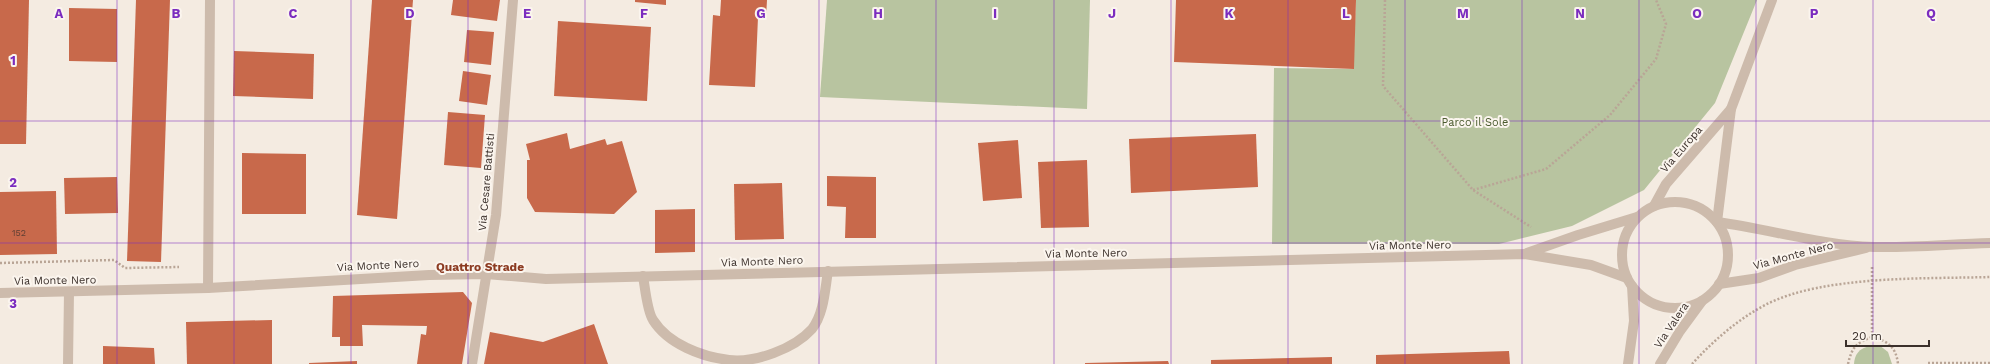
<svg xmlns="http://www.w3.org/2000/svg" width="1990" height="364" font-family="'Work Sans',sans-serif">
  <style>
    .green { fill: #b8c4a0 }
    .building { fill: #c8694b }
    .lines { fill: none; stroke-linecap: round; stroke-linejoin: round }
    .path { stroke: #b9a596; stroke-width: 2.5; stroke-dasharray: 2 2; stroke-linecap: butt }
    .minor { stroke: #cdbbac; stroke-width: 10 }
    .grid { fill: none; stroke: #7b2cbf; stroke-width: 1; stroke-opacity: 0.55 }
    .labels { text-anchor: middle; stroke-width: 4; stroke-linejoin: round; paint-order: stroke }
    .number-label { font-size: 9px; fill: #5e3e33 }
    .park-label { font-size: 11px; fill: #4a5a2e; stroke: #fbf5ee }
    .street-label { font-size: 11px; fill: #3b302b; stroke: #fbf5ee }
    .neighbourhood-label { font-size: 12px; font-weight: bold; fill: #8c3b22; stroke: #fbf5ee }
    .grid-label { font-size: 13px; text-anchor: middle; font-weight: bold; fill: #7b2cbf; stroke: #fbf5ee; stroke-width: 4; stroke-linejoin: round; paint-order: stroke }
  </style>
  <rect width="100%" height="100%" fill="#f4ebe1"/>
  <g class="green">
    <path d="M827,0h263l-3,109 -267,-12z"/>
    <path d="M1356,0h401l-42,103 -71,87 -72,36 -73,18h-227l2,-176 79,1z"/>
    <path d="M1879,345l9,7 4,12h-38c1,-15 11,-18 25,-19z"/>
  </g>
  <g class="building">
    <path d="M0,0h29l-3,144h-26z"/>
    <path d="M136,0h34l-9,262 -34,-1z"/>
    <path d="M372,0h41l-16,219 -40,-4z"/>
    <path d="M453,0h47l-3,21 -46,-6z"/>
    <path d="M635,0h31v5l-31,-3z"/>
    <path d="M721,0h46l-1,18 -8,-1 -3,70 -46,-2 4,-70 7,1z"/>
    <path d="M1176,0h180l-2,69 -180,-7z"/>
    <path d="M69,8l48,1v53l-48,-1z"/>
    <path d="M558,21l93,6 -4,74 -93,-5z"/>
    <path d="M467,30l27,2 -3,33 -27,-3z"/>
    <path d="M234,51l80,3 -1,45 -80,-3z"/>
    <path d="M463,71l28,4 -4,30 -28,-4z"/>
    <path d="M448,112l37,3 -4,53 -37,-3z"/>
    <path d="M567,133l3,16 35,-10 2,6 15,-4 15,51 -23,22 -79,-2 -8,-14v-38h3l-4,-16z"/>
    <path d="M1256,134l2,53 -127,6 -2,-54z"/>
    <path d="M1018,140l4,58 -39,3 -5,-58z"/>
    <path d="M242,153l64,1v60h-64z"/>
    <path d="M1087,160l2,67 -48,1 -3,-66z"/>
    <path d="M827,176l49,1v61h-31l1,-31 -19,-1z"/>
    <path d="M117,177l1,36 -53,1 -1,-36z"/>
    <path d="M782,183l2,56 -49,1 -1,-56z"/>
    <path d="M56,191l1,63 -57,1v-63z"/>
    <path d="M695,209v43l-40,1v-43z"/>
    <path d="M463,292l9,11 -10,61h-45l4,-30 5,1 1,-9 -65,-1 1,21h-23v-9h-8l1,-41z"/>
    <path d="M272,320v44h-85l-1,-42z"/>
    <path d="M594,324l14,40h-124l6,-32 53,10z"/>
    <path d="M103,346l51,2 1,16h-52z"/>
    <path d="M1509,351l1,13h-134v-9z"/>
    <path d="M1332,357v7h-121v-4z"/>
    <path d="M357,361v3h-48v-1z"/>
    <path d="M1168,361l1,3h-84v-1z"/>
  </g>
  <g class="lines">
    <g class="path">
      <path d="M1385,0l-2,86 90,104 58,37"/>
      <path d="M1473,190l73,-21 64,-54 46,-56 10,-35 -10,-24"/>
      <path d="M0,263l114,-3 11,8 54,-1"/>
      <path d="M1872,267v70c16,4 24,10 26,27"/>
      <path d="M1928,363h62"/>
      <path d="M1692,364c21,-23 45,-44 73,-59 58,-30 160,-26 225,-28"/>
      <path d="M1848,364c4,-17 8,-21 24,-27"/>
    </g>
    <g class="minor">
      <circle cx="1675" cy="255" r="53"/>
      <path d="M1654,206l12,-22 65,-75"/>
      <path d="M1717,222c52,7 103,23 157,25 38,1 77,-3 116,-4"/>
      <path d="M1717,222l14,-113 41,-109"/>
      <path d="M1527,253l51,-18 59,-18"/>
      <path d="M643,276c2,11 4,35 10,44 15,24 49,37 76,40 26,3 65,-11 83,-31 12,-15 13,-40 16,-58"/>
      <path d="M1719,284l40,-6 36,-13 71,-17"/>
      <path d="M208,288l2,-288"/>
      <path d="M0,293l208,-5 221,-13 57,-1 60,5 979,-25 66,11 36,13"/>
      <path d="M68,364l1,-72"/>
      <path d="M472,364l24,-149 17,-215"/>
      <path d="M1628,364l6,-43 -2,-35"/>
      <path d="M1660,364l20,-33 22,-30"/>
    </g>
  </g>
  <path class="grid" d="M117,0v364M234,0v364M351,0v364M468,0v364M585,0v364M702,0v364M819,0v364M936,0v364M1054,0v364M1171,0v364M1288,0v364M1405,0v364M1522,0v364M1639,0v364M1756,0v364M1873,0v364M0,121h1990M0,243h1990"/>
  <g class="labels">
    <g class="number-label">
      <text x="19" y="236">152</text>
    </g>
    <g class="park-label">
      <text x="1475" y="126">Parco il Sole</text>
    </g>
    <g class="street-label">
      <text transform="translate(1681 149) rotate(-49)" y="4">Via Europa</text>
      <text transform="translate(486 182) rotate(-85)" y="4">Via Cesare Battisti</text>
      <text transform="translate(1410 245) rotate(-1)" y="4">Via Monte Nero</text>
      <text transform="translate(1086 253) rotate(-1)" y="4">Via Monte Nero</text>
      <text transform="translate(1793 255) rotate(-15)" y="4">Via Monte Nero</text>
      <text transform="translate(762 261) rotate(-2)" y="4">Via Monte Nero</text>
      <text transform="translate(378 265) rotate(-3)" y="4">Via Monte Nero</text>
      <text transform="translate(55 280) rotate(-1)" y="4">Via Monte Nero</text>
      <text transform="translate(1671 325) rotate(-56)" y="4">Via Valera</text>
    </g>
    <g class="neighbourhood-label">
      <text x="480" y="271">Quattro Strade</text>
    </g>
  </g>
  <g class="grid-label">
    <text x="59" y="18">A</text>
    <text x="176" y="18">B</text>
    <text x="293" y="18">C</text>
    <text x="410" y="18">D</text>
    <text x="527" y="18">E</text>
    <text x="644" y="18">F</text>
    <text x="761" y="18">G</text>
    <text x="878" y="18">H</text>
    <text x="995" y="18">I</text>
    <text x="1112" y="18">J</text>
    <text x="1229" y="18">K</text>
    <text x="1346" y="18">L</text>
    <text x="1463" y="18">M</text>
    <text x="1580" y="18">N</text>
    <text x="1697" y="18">O</text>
    <text x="1814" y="18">P</text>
    <text x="1931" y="18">Q</text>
    <text x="13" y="65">1</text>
    <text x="13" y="187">2</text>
    <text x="13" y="308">3</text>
  </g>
  <path d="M1846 340v6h83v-6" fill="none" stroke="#3b302b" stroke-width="2"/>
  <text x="1852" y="340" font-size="12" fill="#3b302b" stroke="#fbf5ee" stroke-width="3" paint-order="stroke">20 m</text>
</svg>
